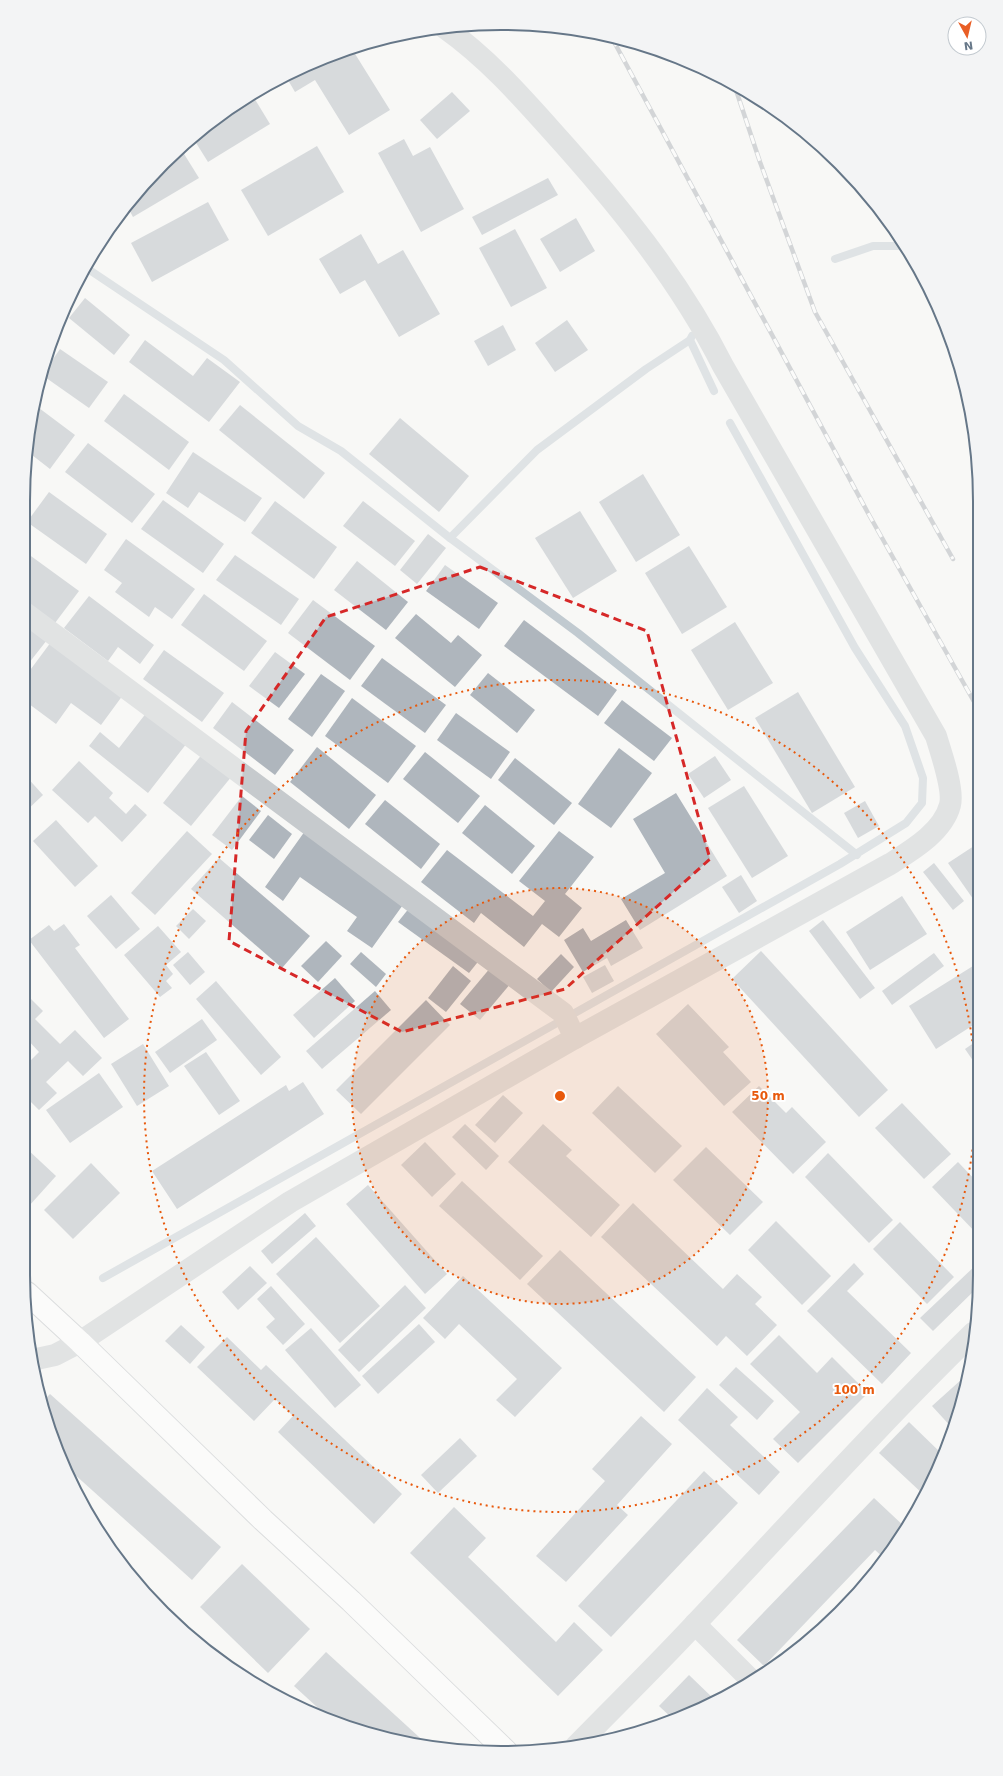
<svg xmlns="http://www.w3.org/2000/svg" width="1003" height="1776" font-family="'DejaVu Sans',sans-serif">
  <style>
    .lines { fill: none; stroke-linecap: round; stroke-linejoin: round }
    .stream { stroke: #c1cad0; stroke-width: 8 }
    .building { fill: #afb6bd }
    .major-casing { stroke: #b9bdc1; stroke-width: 24 }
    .minor { stroke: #c6cacd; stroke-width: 22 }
    .major { stroke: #fff; stroke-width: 22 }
    .rail-casing { stroke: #a6acb2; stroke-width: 4.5 }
    .rail { stroke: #fff; stroke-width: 3; stroke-dasharray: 9; stroke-linecap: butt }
    .marked { fill: none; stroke: #d62828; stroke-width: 3; stroke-dasharray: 8 5; stroke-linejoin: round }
    .ring { fill: none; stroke: #e8590c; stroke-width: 2; stroke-dasharray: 2 4 }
    .rim { fill: none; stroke: #678; stroke-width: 2 }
    .centre { fill: #e8590c; stroke: #fff; stroke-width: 2 }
    .ring-label { font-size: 12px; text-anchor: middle; font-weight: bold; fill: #e8590c; stroke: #fff; stroke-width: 4; stroke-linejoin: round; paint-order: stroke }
  </style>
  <rect width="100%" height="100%" fill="#f8f8f6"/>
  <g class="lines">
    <g class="stream">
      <path d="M835,259l38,-13h31"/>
      <path d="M85,267l139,93 74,66 43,25 109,87 87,-88 109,-81 44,-29"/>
      <path d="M692,336l-2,4 24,51"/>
      <path d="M450,538l128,95 279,222"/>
      <path d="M103,1278l737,-414 66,-41 16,-20 1,-25 -18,-52 -50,-78 -125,-225"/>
    </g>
  </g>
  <g class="building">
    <path d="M352,49l38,61 -41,25 -34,-55 -20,12 -10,-17z"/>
    <path d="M452,92l18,19 -33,28 -17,-19z"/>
    <path d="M253,96l17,28 -62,38 -15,-24 17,-16z"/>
    <path d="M404,139l9,17 17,-9 34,62 -43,23 -43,-79z"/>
    <path d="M317,146l27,46 -76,44 -27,-46z"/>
    <path d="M181,149l18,29 -66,39 -6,-11 15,-20z"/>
    <path d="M548,178l10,17 -76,40 -10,-18z"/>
    <path d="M208,202l21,38 -77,42 -21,-39z"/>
    <path d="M576,218l19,33 -35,21 -20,-33z"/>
    <path d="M515,229l32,59 -36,19 -32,-59z"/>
    <path d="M361,234l17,30 25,-14 37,64 -41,23 -34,-57 -25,14 -21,-35z"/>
    <path d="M85,298l45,37 -16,20 -45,-37z"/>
    <path d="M567,320l21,30 -33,22 -20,-29z"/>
    <path d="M503,325l13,25 -28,16 -14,-25z"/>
    <path d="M145,340l48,36 14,-18 33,24 -31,40 -80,-60z"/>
    <path d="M60,349l48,33 -19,26 -47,-33z"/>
    <path d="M124,394l65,48 -20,28 -65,-49z"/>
    <path d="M35,405l40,30 -25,34 -18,-14 -7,10z"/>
    <path d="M240,405l85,68 -21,26 -85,-69z"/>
    <path d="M400,418l69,58 -30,36 -70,-58z"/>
    <path d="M88,443l67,51 -23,29 -67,-51z"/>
    <path d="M193,452l69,46 -17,24 -46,-30 -11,16 -22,-15z"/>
    <path d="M643,474l37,61 -44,27 -37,-60z"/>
    <path d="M49,492l58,42 -21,30 -59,-42z"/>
    <path d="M163,500l61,44 -21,29 -62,-44z"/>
    <path d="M275,501l62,46 -23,32 -63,-46z"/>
    <path d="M363,501l52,40 -20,25 -52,-40z"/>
    <path d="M580,511l37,60 -44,27 -38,-60z"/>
    <path d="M428,534l18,14 -29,36 -17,-14z"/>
    <path d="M126,539l69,50 -23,30 -17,-12 -6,10 -34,-25 7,-9 -18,-13z"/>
    <path d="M689,546l38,61 -45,27 -37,-61z"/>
    <path d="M24,551l55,40 -24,32 -31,-22z"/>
    <path d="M235,555l64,44 -18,26 -65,-45z"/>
    <path d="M357,561l51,41 -22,28 -52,-40z"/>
    <path d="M445,565l53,38 -19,26 -53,-38z"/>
    <path d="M204,594l63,47 -23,30 -63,-46z"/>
    <path d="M89,596l65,49 -14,19 -22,-17 -10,14 -44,-33z"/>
    <path d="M313,600l62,46 -25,34 -62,-47z"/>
    <path d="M416,614l35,29 7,-8 24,20 -27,32 -60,-49z"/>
    <path d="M524,620l93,70 -19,26 -94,-70z"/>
    <path d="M735,622l38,61 -45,27 -37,-60z"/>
    <path d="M25,623l22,17 -22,28z"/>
    <path d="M51,642l72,53 -22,30 -30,-22 -15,21 -31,-23v-24z"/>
    <path d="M164,650l60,43 -22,29 -59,-43z"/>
    <path d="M275,652l30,22 -26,34 -30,-22z"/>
    <path d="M382,658l64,47 -21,28 -64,-47z"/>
    <path d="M488,673l47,37 -18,23 -47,-38z"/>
    <path d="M321,674l24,17 -33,46 -24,-18z"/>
    <path d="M798,692l57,95 -43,26 -57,-95z"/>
    <path d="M352,698l64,48 -28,37 -63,-47z"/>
    <path d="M622,700l50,38 -18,23 -50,-38z"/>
    <path d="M232,702l62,48 -19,25 -62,-47z"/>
    <path d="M147,712l40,31 -39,50 -59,-47 11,-14 19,16z"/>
    <path d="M456,713l54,39 -19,27 -54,-39z"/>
    <path d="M317,747l59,48 -27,34 -59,-47z"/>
    <path d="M619,748l33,25 -41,55 -33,-24z"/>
    <path d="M425,752l55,44 -22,27 -55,-44z"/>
    <path d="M203,753l29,23 -41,50 -28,-23z"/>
    <path d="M715,756l16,24 -27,18 -16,-24z"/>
    <path d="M515,758l57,45 -18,22 -56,-45z"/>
    <path d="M79,761l34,32 -4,5 17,16 9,-10 12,11 -25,27 -27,-26 -7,7 -36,-33z"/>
    <path d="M25,775l18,20 -18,17z"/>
    <path d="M744,786l44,70 -36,22 -44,-70z"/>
    <path d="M676,793l51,83 -87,54 -19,-31 44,-26 -32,-54z"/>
    <path d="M242,796l19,15 -29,39 -20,-15z"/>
    <path d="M385,800l55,44 -19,25 -56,-45z"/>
    <path d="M865,801l14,25 -21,12 -14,-25z"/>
    <path d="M485,805l50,41 -23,28 -50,-41z"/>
    <path d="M268,815l24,19 -18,25 -25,-19z"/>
    <path d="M56,820l42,46 -23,21 -42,-46z"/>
    <path d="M187,831l25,23 -57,61 -24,-22z"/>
    <path d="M305,831l100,71 -33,46 -25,-17 10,-14 -57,-40 -17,24 -18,-14z"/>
    <path d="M559,831l35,26 -29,37 17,14 -23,29 -17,-13 -18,23 -43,-34 -7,10 -53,-41 26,-32 86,66 12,-15 -26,-20z"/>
    <path d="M977,844l1,49v13l-30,-43z"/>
    <path d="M219,858l91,78 -28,32 -91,-79z"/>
    <path d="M934,863l30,38 -11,9 -30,-38z"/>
    <path d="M741,875l16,26 -18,12 -17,-26z"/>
    <path d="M111,895l29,34 -24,20 -29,-33z"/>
    <path d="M902,896l25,38 -57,36 -24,-38z"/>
    <path d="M410,907l71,51 -12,15 -71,-51z"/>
    <path d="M193,909l13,12 -17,18 -13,-13z"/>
    <path d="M626,920l17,28 -32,18 -4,-8 -24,14 -19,-32 19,-12 8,13z"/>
    <path d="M823,920l52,68 -15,11 -51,-68z"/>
    <path d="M64,924l16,21 -5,3 54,71 -25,19 -75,-98 20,-15 5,6z"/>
    <path d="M158,926l23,26 -15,13 7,9 -7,7 6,7 -12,9 -36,-42z"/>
    <path d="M326,941l16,15 -24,26 -17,-16z"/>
    <path d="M761,951l127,139 -29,27 -127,-138z"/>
    <path d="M188,952l17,20 -15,13 -17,-20z"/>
    <path d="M361,952l25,22 -10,13 -26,-23z"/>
    <path d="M934,953l10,13 -52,39 -10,-14z"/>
    <path d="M561,954l13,13 -23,25 -14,-13z"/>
    <path d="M605,965l9,16 -22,12 -9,-16z"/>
    <path d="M453,966l18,15 -25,31 -18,-14z"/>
    <path d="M973,966l5,8v48l-42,27 -27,-43z"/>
    <path d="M491,967l20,16 -31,37 -20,-16z"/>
    <path d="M335,978l20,23 -41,37 -21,-23z"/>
    <path d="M216,981l65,76 -20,18 -65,-76z"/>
    <path d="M375,991l16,19 -69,59 -16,-18z"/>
    <path d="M26,994l17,17 -8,8 25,25 15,-14 27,28 -19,18 -15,-15 -22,21 11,11 -18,17 -13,-13v-36l2,2 11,-11 -13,-14z"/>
    <path d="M426,1000l24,25 -89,89 -25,-24z"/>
    <path d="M688,1004l41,43 -6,5 28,30 -27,24 -68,-72z"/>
    <path d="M202,1019l15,21 -47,33 -15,-21z"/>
    <path d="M978,1040v28l-13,-19z"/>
    <path d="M143,1044l26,42 -32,20 -26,-42z"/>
    <path d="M206,1052l34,49 -21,14 -35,-49z"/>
    <path d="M99,1073l24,34 -53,36 -24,-33z"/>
    <path d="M303,1082l21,32 -147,95 -25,-38 134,-86 3,6z"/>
    <path d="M618,1086l64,60 -27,27 -63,-60z"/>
    <path d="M759,1086l27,27 6,-6 34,35 -33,32 -61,-62z"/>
    <path d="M503,1095l20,18 -28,30 -20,-18z"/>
    <path d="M902,1103l49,51 -27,25 -49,-51z"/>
    <path d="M465,1124l34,32 -13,14 -34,-33z"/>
    <path d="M543,1124l29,26 -6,6 54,49 -29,32 -83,-75z"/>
    <path d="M425,1142l31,32 -24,23 -31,-32z"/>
    <path d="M706,1147l57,55 -33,33 -57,-55z"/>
    <path d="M26,1148l30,28 -27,30 -2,-2z"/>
    <path d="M828,1153l65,67 -24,23 -64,-66z"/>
    <path d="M958,1162l21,22v52l-47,-49z"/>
    <path d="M91,1163l29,30 -47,46 -29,-29z"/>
    <path d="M462,1181l81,75 -23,24 -81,-74z"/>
    <path d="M368,1185l79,89 -22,20 -79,-90z"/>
    <path d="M633,1203l90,86 14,-15 25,23 -7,7 22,21 -30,31 -21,-20 -9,10 -116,-109z"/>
    <path d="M305,1213l11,13 -44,38 -11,-13z"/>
    <path d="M776,1221l55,55 -29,29 -54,-55z"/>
    <path d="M900,1222l54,55 -27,27 -54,-55z"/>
    <path d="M316,1237l64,69 -40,37 -64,-69z"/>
    <path d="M560,1250l136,127 -32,35 -137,-128z"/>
    <path d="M854,1263l10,11 -17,17 64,62 -29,31 -75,-73z"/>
    <path d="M977,1264l2,3v19l-46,45 -13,-13z"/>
    <path d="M250,1266l17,17 -29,27 -16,-18z"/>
    <path d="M463,1276l99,92 -47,49 -19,-17 21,-21 -58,-55 -14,15 -22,-21z"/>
    <path d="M405,1285l21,23 -67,64 -21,-22z"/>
    <path d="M271,1286l34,38 -22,21 -17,-18 9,-8 -18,-20z"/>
    <path d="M419,1324l16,18 -57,52 -16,-18z"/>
    <path d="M181,1325l24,22 -15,17 -25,-23z"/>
    <path d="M311,1328l50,57 -26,23 -50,-58z"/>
    <path d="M779,1335l38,38 15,-16 36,36 -70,70 -25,-24 27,-27 -50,-48z"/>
    <path d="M227,1337l34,33 5,-5 136,129 -28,30 -96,-92 15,-16 -18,-17 -21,22 -57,-54z"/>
    <path d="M736,1367l38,34 -17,19 -38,-35z"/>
    <path d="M962,1379l2,2 -10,49 -22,-24z"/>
    <path d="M707,1388l31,29 -8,8 50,47 -21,23 -81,-75z"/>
    <path d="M50,1394l171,153 -29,33 -129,-116 -15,-36 -6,-26z"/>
    <path d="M641,1416l31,28 -55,61 11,10 -62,67 -30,-26 69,-75 -13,-12z"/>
    <path d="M909,1422l34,33 -19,40 -45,-42z"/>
    <path d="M460,1438l17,18 -39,37 -17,-18z"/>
    <path d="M704,1471l34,32 -127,134 -33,-31z"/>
    <path d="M874,1498l32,30 -22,30 -9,-8 -111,116 -27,-26z"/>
    <path d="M454,1507l32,31 -18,19 88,85 18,-20 29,28 -45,46 -148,-143z"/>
    <path d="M242,1564l68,65 -42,44 -68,-66z"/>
    <path d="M326,1652l104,95 -53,-10 -48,-19 -35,-32z"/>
    <path d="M689,1675l27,26 -32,16 -10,3 -15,-14z"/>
  </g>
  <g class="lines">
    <defs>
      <path id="major" d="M27,1293l53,49 183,178 88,81 155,150"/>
    </defs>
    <use href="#major" class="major-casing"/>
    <g class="minor">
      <path d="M25,613l538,400 12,25"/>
      <path d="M32,1360l23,-5 25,-13 210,-140 285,-164 315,-174c22,-14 53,-32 60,-59 4,-16 -9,-52 -14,-69l-213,-370c-44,-87 -106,-163 -171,-235 -33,-37 -66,-74 -107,-103"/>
      <path d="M695,1624l57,57"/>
      <path d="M576,1746c40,-41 81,-81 120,-123 92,-97 181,-196 277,-290"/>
    </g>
    <use href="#major" class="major"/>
    <defs>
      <g id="rail">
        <path d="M612,38l256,475 109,194"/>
        <path d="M734,84l26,78 55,150 138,247"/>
      </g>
    </defs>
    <use href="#rail" class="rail-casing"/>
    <use href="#rail" class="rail"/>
  </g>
  <path d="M0 0H1003V1776H0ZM480,567l167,64 63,228 -145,130 -163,43 -173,-91 17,-210 80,-114z" fill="#f8f8f6" fill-opacity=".55" fill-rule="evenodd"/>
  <path class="marked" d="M480,567l167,64 63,228 -145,130 -163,43 -173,-91 17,-210 80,-114z"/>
  <circle cx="560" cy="1096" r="208" fill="#e8590c" fill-opacity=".12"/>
  <g class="ring">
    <circle cx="560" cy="1096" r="208"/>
    <circle cx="560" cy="1096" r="416"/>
  </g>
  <path d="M0 0H1003V1776H0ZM501 30H502A471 471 0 0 1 973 501V1275A471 471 0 0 1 502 1746H501A471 471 0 0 1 30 1275V501A471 471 0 0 1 501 30Z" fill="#f3f4f5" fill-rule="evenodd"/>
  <path class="rim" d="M501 30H502A471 471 0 0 1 973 501V1275A471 471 0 0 1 502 1746H501A471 471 0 0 1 30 1275V501A471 471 0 0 1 501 30Z"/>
  <circle cx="560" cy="1096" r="6" class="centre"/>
  <g class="ring-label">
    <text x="768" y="1100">50 m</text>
    <text x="854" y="1394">100 m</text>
  </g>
  <g transform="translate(967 36) rotate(172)"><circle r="19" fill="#ffffff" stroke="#c2c9cf"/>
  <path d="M0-3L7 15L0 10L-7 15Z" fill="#e95e25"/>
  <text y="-6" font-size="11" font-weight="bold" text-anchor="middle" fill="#667788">N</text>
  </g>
</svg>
